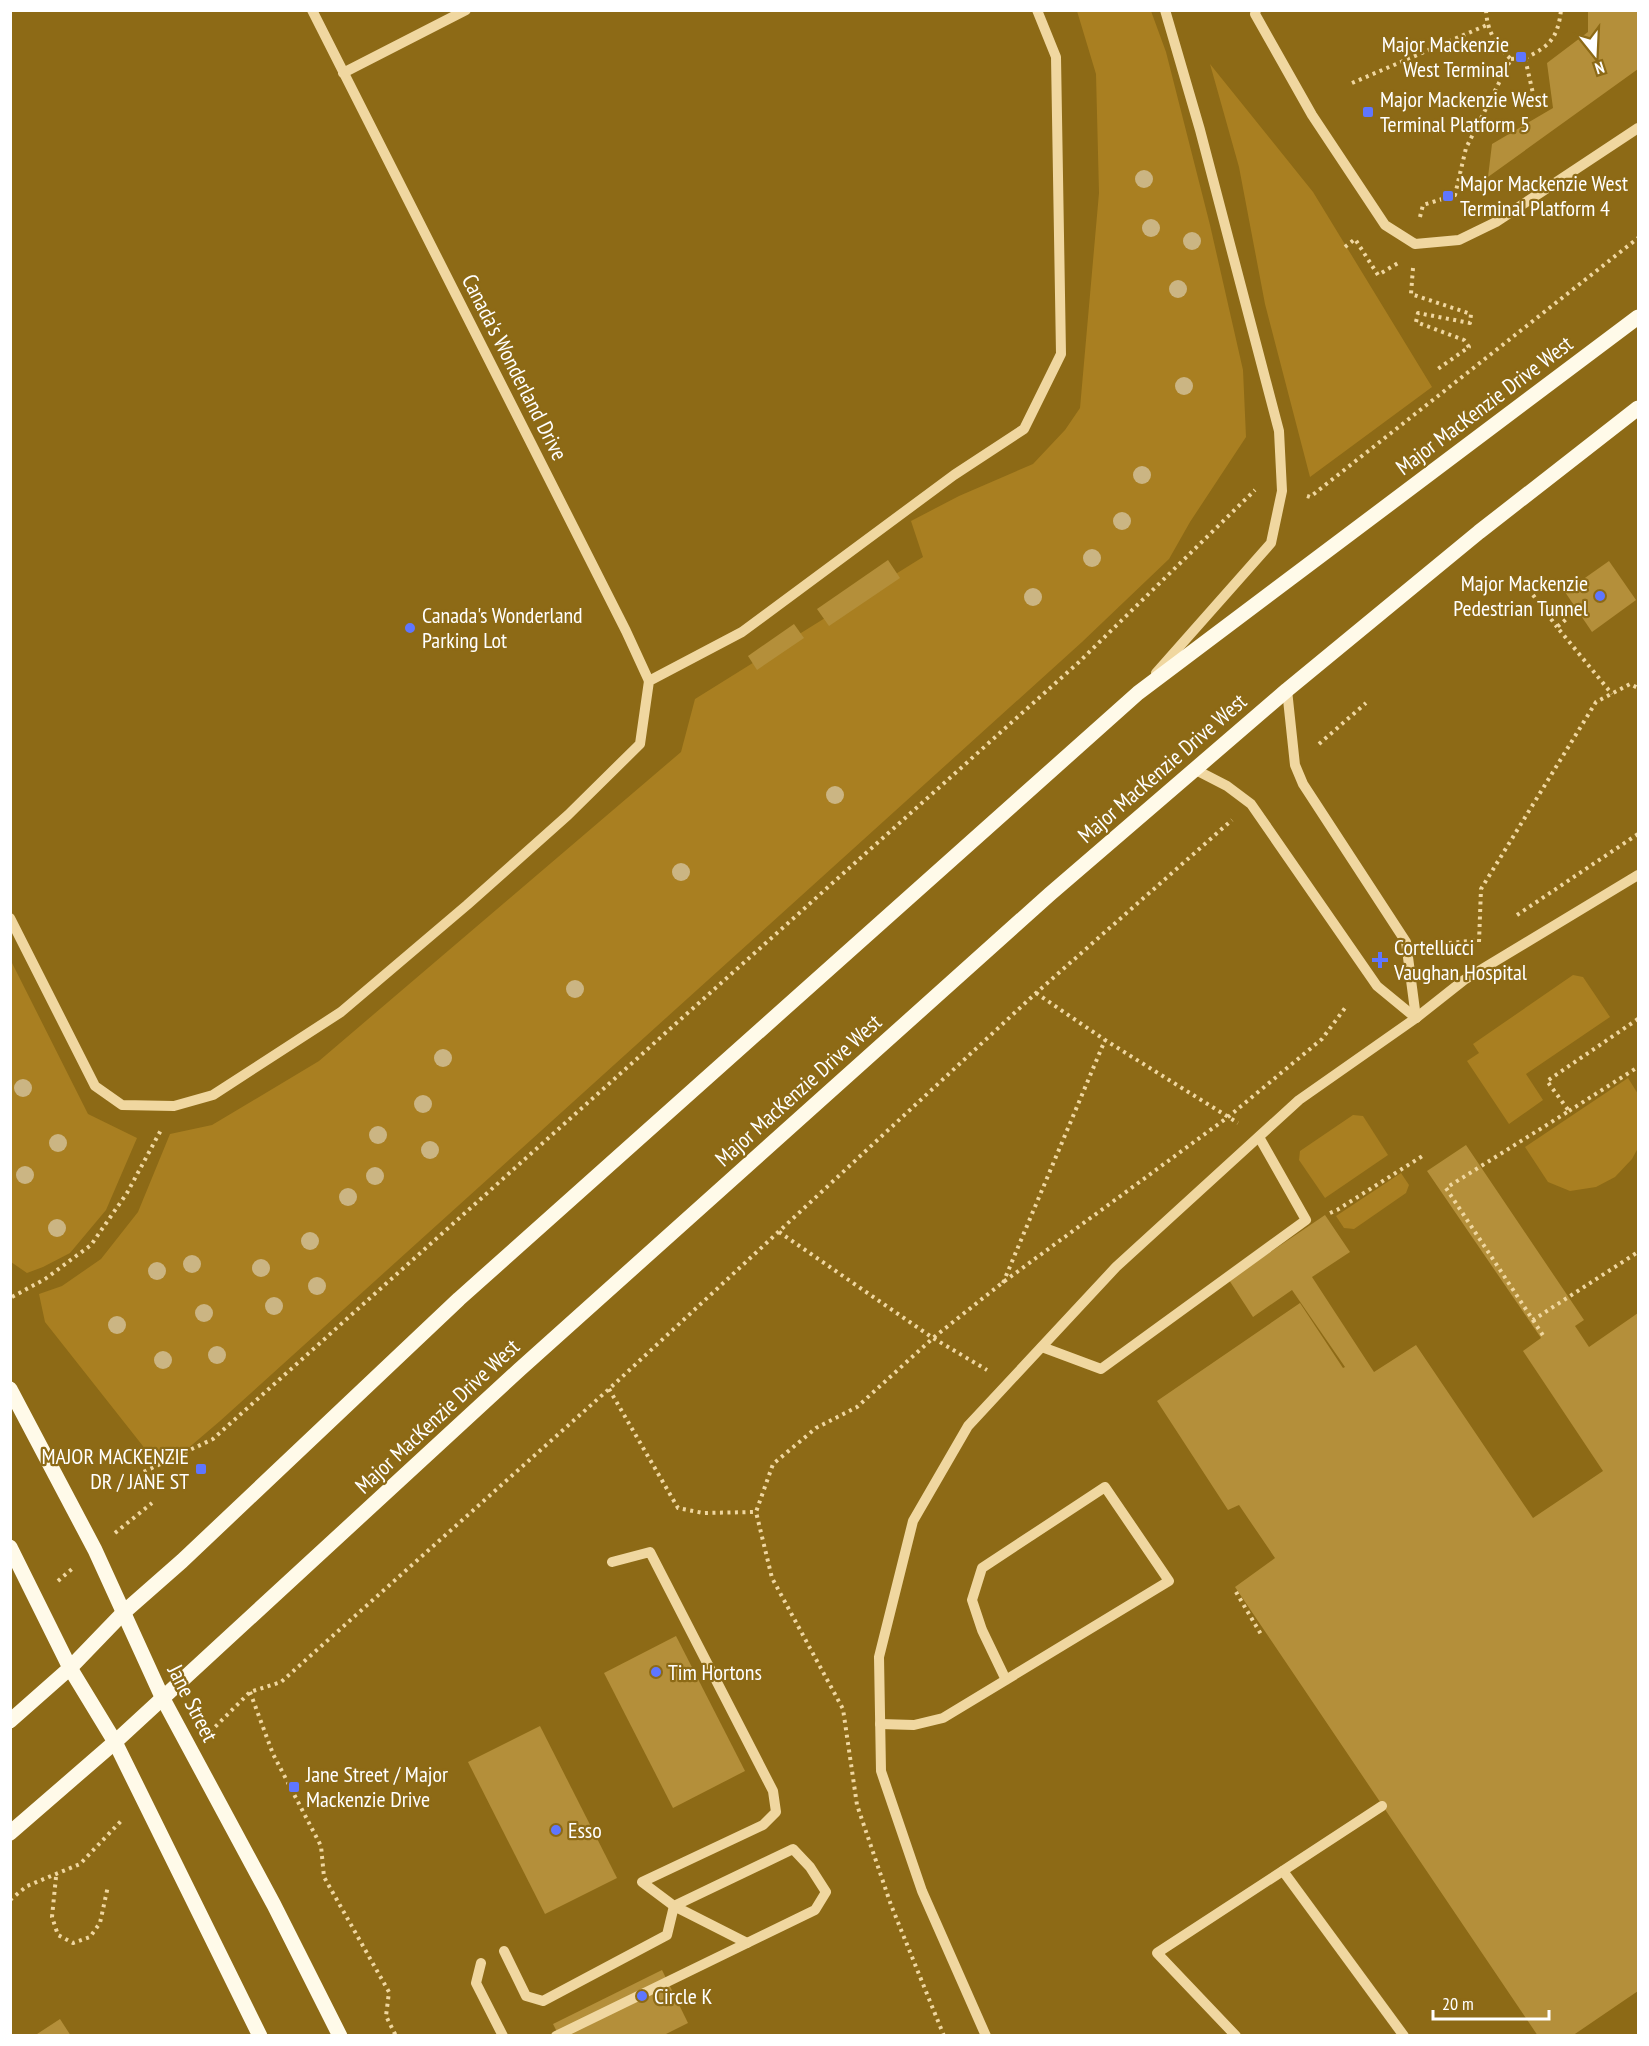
<svg xmlns="http://www.w3.org/2000/svg" width="1649" height="2046" font-family="'PT Sans Narrow',sans-serif">
  <style>
    .green { fill: #a97f21 }
    .building { fill: #b48f3a }
    .lines { fill: none; stroke-linecap: round; stroke-linejoin: round }
    .path { stroke: #f0d7a0; stroke-width: 4; stroke-dasharray: 3 4.5; stroke-linecap: butt }
    .minor { stroke: #f0d7a0; stroke-width: 10 }
    .major { stroke: #fffae9; stroke-width: 15 }
    .tree { fill: #cbb583 }
    .poi-dot { fill: #5f76ff; stroke: #8d6a16; stroke-width: 2 }
    .labels { text-anchor: middle; stroke-width: 4.5; stroke-linejoin: round; paint-order: stroke }
    .poi-label { font-size: 22px; fill: #fff; stroke: #8d6a16; text-anchor: start }
    .street-label { font-size: 22px; fill: #fff; stroke: #8d6a16 }
  </style>
  <rect width="100%" height="100%" fill="#8d6a16"/>
  <g class="green">
    <path d="M1077,11h74l15,41 44,173 33,145 3,67 -56,85 -21,37 -87,83 -862,779 -41,35 -29,-1 -105,-133 -6,-28 23,-8 39,-27 37,-47 32,-78 42,-9 107,-64 362,-309 14,-53 228,-142 -12,-36 48,-25 74,-32 32,-34 15,-22 19,-215 -3,-119z"/>
    <path d="M1210,64l103,128 119,195 -122,90 -45,-173 -26,-137z"/>
    <path d="M10,959l78,155 49,24 -31,72 -36,43 -27,14 -16,6 -16,-11z"/>
    <path d="M1573,975l10,2 27,40 -84,57 17,26 -34,24 -42,-63 12,-8 -6,-9z"/>
    <path d="M1628,1078l10,16v54l-6,11 -17,18 -19,10 -26,4 -22,-9 -23,-35z"/>
    <path d="M1353,1115l10,1 25,39 -63,43 -26,-38 1,-9z"/>
    <path d="M1401,1173l8,12 -3,8 -52,36 -10,-1 -8,-12z"/>
  </g>
  <g class="building">
    <path d="M1588,10h50v59l-150,108 4,-33 61,-36 -6,-45 41,-31z"/>
    <path d="M888,560l12,18 -71,48 -12,-17z"/>
    <path d="M1609,561l27,39 -44,32 -27,-40z"/>
    <path d="M794,624l10,14 -47,32 -9,-14z"/>
    <path d="M1466,1145l118,175 -9,6 14,21 49,-34v678l-66,45h-34l-303,-449 40,-29 -36,-53 -11,5 -71,-109 143,-98 43,65 2,-1 -53,-77 -39,27 -24,-37 96,-65 25,37 -38,25 62,95 42,-27 117,173 70,-47 -80,-120 18,-13 -114,-167z"/>
    <path d="M676,1636l69,135 -72,37 -69,-135z"/>
    <path d="M540,1726l77,152 -72,36 -77,-152z"/>
    <path d="M662,1970l26,53 -26,13h-103l-6,-12z"/>
    <path d="M60,2019l11,17h-37z"/>
  </g>
  <g class="lines">
    <g class="path">
      <path d="M1525,58c24,-11 33,-20 36,-48"/>
      <path d="M1511,59l14,-1 9,40"/>
      <path d="M1352,83l135,-58"/>
      <path d="M1420,217l3,-12 32,-10 11,-47 45,-89c-15,-13 -24,-28 -25,-49"/>
      <path d="M1345,247l10,-8 23,36 20,-12"/>
      <path d="M1413,268l-2,26 60,20 -1,9 -52,-10 -2,9 48,18 5,7 -34,24"/>
      <path d="M1307,496l3,1 328,-259"/>
      <path d="M1524,583l33,44"/>
      <path d="M1577,610l-20,17 55,67"/>
      <path d="M1319,744l47,-41"/>
      <path d="M1517,915l121,-81"/>
      <path d="M1479,942l2,-53 115,-187 34,-18 8,4"/>
      <path d="M1449,943l29,-3"/>
      <path d="M1036,993l69,47 133,83"/>
      <path d="M1638,1019l-91,62 22,30 -123,77 87,132 105,-68"/>
      <path d="M1569,1111l69,-44"/>
      <path d="M1330,1213l7,-3 87,-55"/>
      <path d="M779,1232l154,106 54,32"/>
      <path d="M1003,1283l102,-243"/>
      <path d="M12,1297l33,-18 46,-34 36,-52 34,-63"/>
      <path d="M1533,1320l11,17"/>
      <path d="M609,1389l69,119 25,5 53,-1"/>
      <path d="M137,1475l76,-36 866,-777 176,-172"/>
      <path d="M115,1533l37,-30"/>
      <path d="M58,1581l15,-13"/>
      <path d="M1236,1592l26,44"/>
      <path d="M250,1692l23,62 48,92 3,31 65,115 -3,24 10,20"/>
      <path d="M210,1732l40,-40 31,-10 328,-293 427,-396 196,-173"/>
      <path d="M56,1877l-4,40 6,18 15,8 17,-6 10,-14 8,-37"/>
      <path d="M10,1900l17,-14 53,-22 42,-44"/>
      <path d="M944,2036l-53,-131 -34,-100 -14,-96 -71,-131 -16,-66 17,-48 43,-36 41,-21 76,-69 69,-55 226,-166 94,-78 23,-31"/>
    </g>
    <g class="minor">
      <path d="M312,10l314,621 23,50"/>
      <path d="M1256,10l-1,4 57,101 73,110 30,19 44,-4 37,-18 142,-94"/>
      <path d="M343,73l123,-63"/>
      <path d="M1156,673l115,-130 11,-52 -3,-60 -79,-301 -35,-120"/>
      <path d="M1287,690l8,75 8,19 103,158 10,76"/>
      <path d="M1194,769l33,17 24,18 126,182 39,32"/>
      <path d="M10,918l85,168 27,19 52,1 39,-11 128,-83 126,-107 101,-90 72,-71 9,-63 93,-49 212,-157 70,-46 37,-75 -5,-297 -19,-47"/>
      <path d="M1042,1347l59,22 205,-149 -47,-83"/>
      <path d="M880,1724l34,1 29,-7 226,-137 -64,-94 -123,81 -10,32 10,30 24,50"/>
      <path d="M1283,1871l121,165"/>
      <path d="M504,1951l22,45 17,5 124,-66 7,-29 73,37"/>
      <path d="M481,1963l-5,20 27,53"/>
      <path d="M556,2036l259,-126 11,-18 -16,-25 -17,-18 -119,57 -32,-24 121,-57 13,-13 -3,-21 -123,-239 -38,10"/>
      <path d="M986,2036l-64,-145 -41,-120 -2,-114 34,-136 55,-95 148,-159 183,-167 117,-82 48,-38 174,-105"/>
      <path d="M1236,2036l-79,-83 225,-147"/>
    </g>
    <g class="major">
      <path d="M10,1389l85,161 67,147 112,208 66,131"/>
      <path d="M10,1547l60,121 45,74 145,294"/>
      <path d="M10,1721l60,-53 54,-56 58,-51 277,-262 679,-606 500,-376"/>
      <path d="M10,1833l105,-91 404,-372 531,-476 237,-204 192,-158 159,-124"/>
    </g>
  </g>
  <g class="tree">
    <circle cx="1144" cy="179" r="9"/>
    <circle cx="1151" cy="228" r="9"/>
    <circle cx="1192" cy="241" r="9"/>
    <circle cx="1178" cy="289" r="9"/>
    <circle cx="1184" cy="386" r="9"/>
    <circle cx="1142" cy="475" r="9"/>
    <circle cx="1122" cy="521" r="9"/>
    <circle cx="1092" cy="558" r="9"/>
    <circle cx="1033" cy="597" r="9"/>
    <circle cx="835" cy="795" r="9"/>
    <circle cx="681" cy="872" r="9"/>
    <circle cx="575" cy="989" r="9"/>
    <circle cx="443" cy="1058" r="9"/>
    <circle cx="23" cy="1088" r="9"/>
    <circle cx="423" cy="1104" r="9"/>
    <circle cx="378" cy="1135" r="9"/>
    <circle cx="58" cy="1143" r="9"/>
    <circle cx="430" cy="1150" r="9"/>
    <circle cx="25" cy="1175" r="9"/>
    <circle cx="375" cy="1176" r="9"/>
    <circle cx="348" cy="1197" r="9"/>
    <circle cx="57" cy="1228" r="9"/>
    <circle cx="310" cy="1241" r="9"/>
    <circle cx="192" cy="1264" r="9"/>
    <circle cx="261" cy="1268" r="9"/>
    <circle cx="157" cy="1271" r="9"/>
    <circle cx="317" cy="1286" r="9"/>
    <circle cx="274" cy="1306" r="9"/>
    <circle cx="204" cy="1313" r="9"/>
    <circle cx="117" cy="1325" r="9"/>
    <circle cx="217" cy="1355" r="9"/>
    <circle cx="163" cy="1360" r="9"/>
  </g>
  <g class="poi-dot">
    <rect x="1515" y="51" width="12" height="12" rx="3"/>
    <rect x="1362" y="106" width="12" height="12" rx="3"/>
    <rect x="1442" y="190" width="12" height="12" rx="3"/>
    <circle cx="1600" cy="596" r="6"/>
    <circle cx="410" cy="628" r="6"/>
    <path d="M1377 951h6v6h6v6h-6v6h-6v-6h-6v-6h6z"/>
    <rect x="195" y="1463" width="12" height="12" rx="3"/>
    <circle cx="656" cy="1672" r="6"/>
    <rect x="288" y="1781" width="12" height="12" rx="3"/>
    <circle cx="556" cy="1830" r="6"/>
    <circle cx="642" cy="1996" r="6"/>
  </g>
  <g class="labels">
    <g class="poi-label">
      <text x="1509" y="52" text-anchor="end">Major Mackenzie<tspan x="1509" dy="25">West Terminal</tspan></text>
      <text x="1380" y="107">Major Mackenzie West<tspan x="1380" dy="25">Terminal Platform 5</tspan></text>
      <text x="1460" y="191">Major Mackenzie West<tspan x="1460" dy="25">Terminal Platform 4</tspan></text>
      <text x="1588" y="591" text-anchor="end">Major Mackenzie<tspan x="1588" dy="25">Pedestrian Tunnel</tspan></text>
      <text x="422" y="623">Canada's Wonderland<tspan x="422" dy="25">Parking Lot</tspan></text>
      <text x="1394" y="955">Cortellucci<tspan x="1394" dy="25">Vaughan Hospital</tspan></text>
      <text x="189" y="1464" text-anchor="end">MAJOR MACKENZIE<tspan x="189" dy="25">DR / JANE ST</tspan></text>
      <text x="668" y="1680">Tim Hortons</text>
      <text x="306" y="1782">Jane Street / Major<tspan x="306" dy="25">Mackenzie Drive</tspan></text>
      <text x="568" y="1838">Esso</text>
      <text x="654" y="2004">Circle K</text>
    </g>
    <g class="street-label">
      <text transform="translate(515 367) rotate(63)" y="8">Canada's Wonderland Drive</text>
      <text transform="translate(1484 405) rotate(-37)" y="8">Major MacKenzie Drive West</text>
      <text transform="translate(1162 768) rotate(-41)" y="8">Major MacKenzie Drive West</text>
      <text transform="translate(798 1090) rotate(-42)" y="8">Major MacKenzie Drive West</text>
      <text transform="translate(437 1416) rotate(-43)" y="8">Major MacKenzie Drive West</text>
      <text transform="translate(193 1703) rotate(63)" y="8">Jane Street</text>
    </g>
  </g>
  <rect width="1649" height="2046" fill="none" stroke="#ffffff" stroke-width="24"/>
  <g transform="translate(1595 54) rotate(162)" stroke="#8d6a16" stroke-width="4.5" paint-order="stroke">
  <path d="M0-4.5L10 22L0 15L-10 22Z" fill="#ffffff"/>
  <text y="-9" font-size="16" font-weight="bold" text-anchor="middle" fill="#ffffff">N</text>
  </g>
  <path d="M1433 2010v9h116v-9" fill="none" stroke="#ffffff" stroke-width="3"/>
  <text x="1442" y="2010" font-size="18" fill="#ffffff" stroke="#8d6a16" stroke-width="4.5" paint-order="stroke">20 m</text>
</svg>
